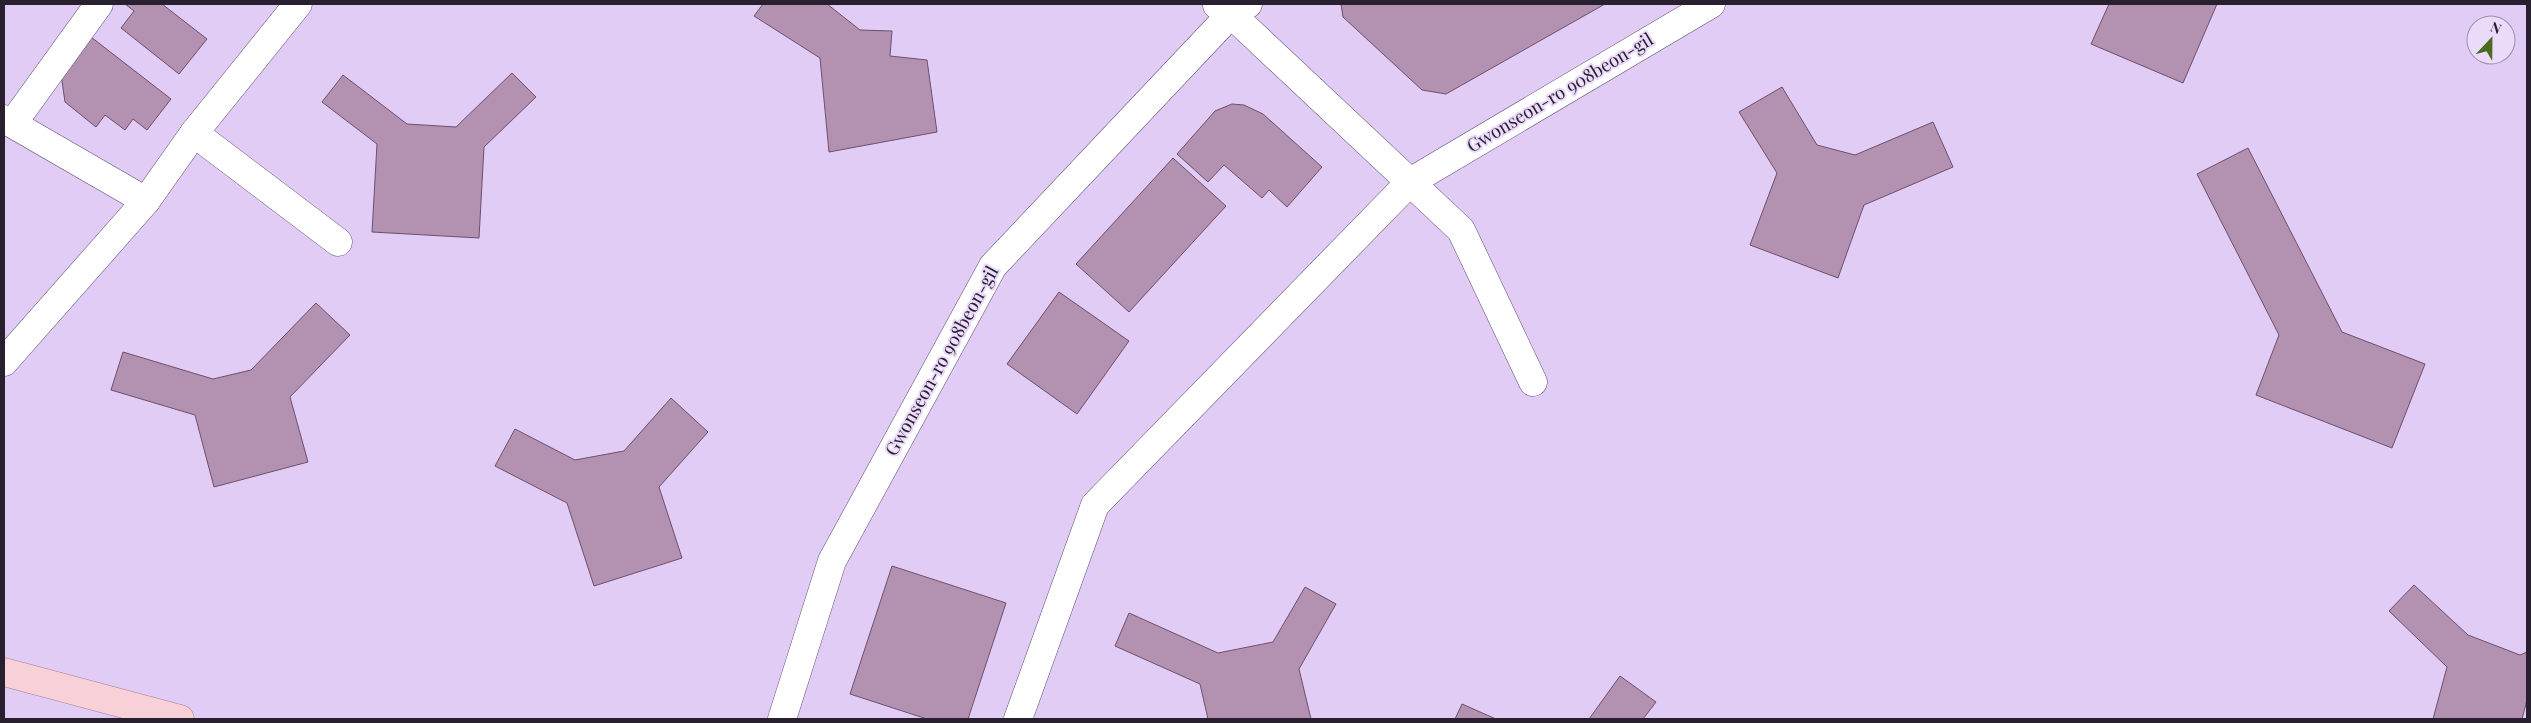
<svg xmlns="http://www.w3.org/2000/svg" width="2531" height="723" font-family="'Playfair Display',serif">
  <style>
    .building { fill: #b391b1; stroke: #6e506d }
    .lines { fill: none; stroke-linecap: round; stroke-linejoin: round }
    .minor-casing { stroke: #625073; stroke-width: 29 }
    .major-casing { stroke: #ac7e8b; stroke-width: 29 }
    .minor { stroke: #fff; stroke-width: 28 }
    .major { stroke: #f8d0d7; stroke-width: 28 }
    .labels { text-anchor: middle; stroke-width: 4; stroke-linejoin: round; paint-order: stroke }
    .street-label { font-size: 18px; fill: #28202f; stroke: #ebdbfb }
  </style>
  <rect width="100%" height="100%" fill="#e0ccf4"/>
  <g class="building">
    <path d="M125,4h37l45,35 -28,35 -58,-46 13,-17z"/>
    <path d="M763,4h64l33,26 32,1 -2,25 37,4 10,72 -108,20 -9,-94 -66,-42z"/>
    <path d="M1341,4h264l-159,90 -24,-4 -79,-73z"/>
    <path d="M2109,4h108l-34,79 -92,-39z"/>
    <path d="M91,37l80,62 -24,31 -14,-11 -8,11 -20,-15 -9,12 -31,-25 -4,-28z"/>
    <path d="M512,73l24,24 -52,50 -5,91 -107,-6 5,-88 -55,-42 21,-27 64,49 49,3z"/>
    <path d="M1782,87l35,58 38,10 78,-33 20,45 -89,38 -26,73 -88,-33 27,-72 -38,-61z"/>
    <path d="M1232,104l12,1 19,9 59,53 -35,40 -18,-17 -7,8 -38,-33 -16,17 -31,-28 38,-43z"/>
    <path d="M2248,148l94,184 83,32 -33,84 -136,-53 23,-60 -82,-161z"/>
    <path d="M1173,158l53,48 -97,106 -53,-48z"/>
    <path d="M1059,292l70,49 -52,73 -70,-50z"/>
    <path d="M316,303l34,32 -60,62 18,65 -94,25 -19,-72 -84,-25 12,-38 90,27 38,-9z"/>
    <path d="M671,398l37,34 -49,55 23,71 -88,28 -27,-83 -72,-37 20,-37 60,31 49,-9z"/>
    <path d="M892,566l114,37 -38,116h-41l-77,-25z"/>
    <path d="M2414,585l54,50 52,20 7,-3v48l-5,19h-89l14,-52 -58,-56z"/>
    <path d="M1305,587l31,17 -37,65 12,50h-103l-8,-35 -85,-38 14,-33 89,40 55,-11z"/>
    <path d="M1620,676l36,26 -13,17h-54z"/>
    <path d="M1462,704l34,15h-41z"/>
  </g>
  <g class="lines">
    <defs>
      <g id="minor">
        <path d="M1217,5l14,9 230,216 72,152"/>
        <path d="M4,119l142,82"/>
        <path d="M13,123l86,-119"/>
        <path d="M194,133l144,109"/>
        <path d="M4,362l142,-161 48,-68 104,-129"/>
        <path d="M782,719l50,-158 161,-295 238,-252 17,-10"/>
        <path d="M1018,719l77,-214 315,-323 301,-178"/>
      </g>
      <path id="major" d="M4,672l176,47"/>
    </defs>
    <use href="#minor" class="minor-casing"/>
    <use href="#major" class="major-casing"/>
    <use href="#minor" class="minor"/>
    <use href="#major" class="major"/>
  </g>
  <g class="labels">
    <g class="street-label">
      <text transform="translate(1560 93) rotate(-31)" y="6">Gwonseon-ro 908beon-gil</text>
      <text transform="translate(942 361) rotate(-61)" y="6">Gwonseon-ro 908beon-gil</text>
    </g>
  </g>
  <rect width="2531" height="723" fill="none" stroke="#28202f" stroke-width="10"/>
  <g transform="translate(2491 40) rotate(22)"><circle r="24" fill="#ebdbfb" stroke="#9d90a9"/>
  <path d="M0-4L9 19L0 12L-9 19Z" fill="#4c6a1e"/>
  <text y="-8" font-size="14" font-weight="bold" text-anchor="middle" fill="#28202f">N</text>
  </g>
</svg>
